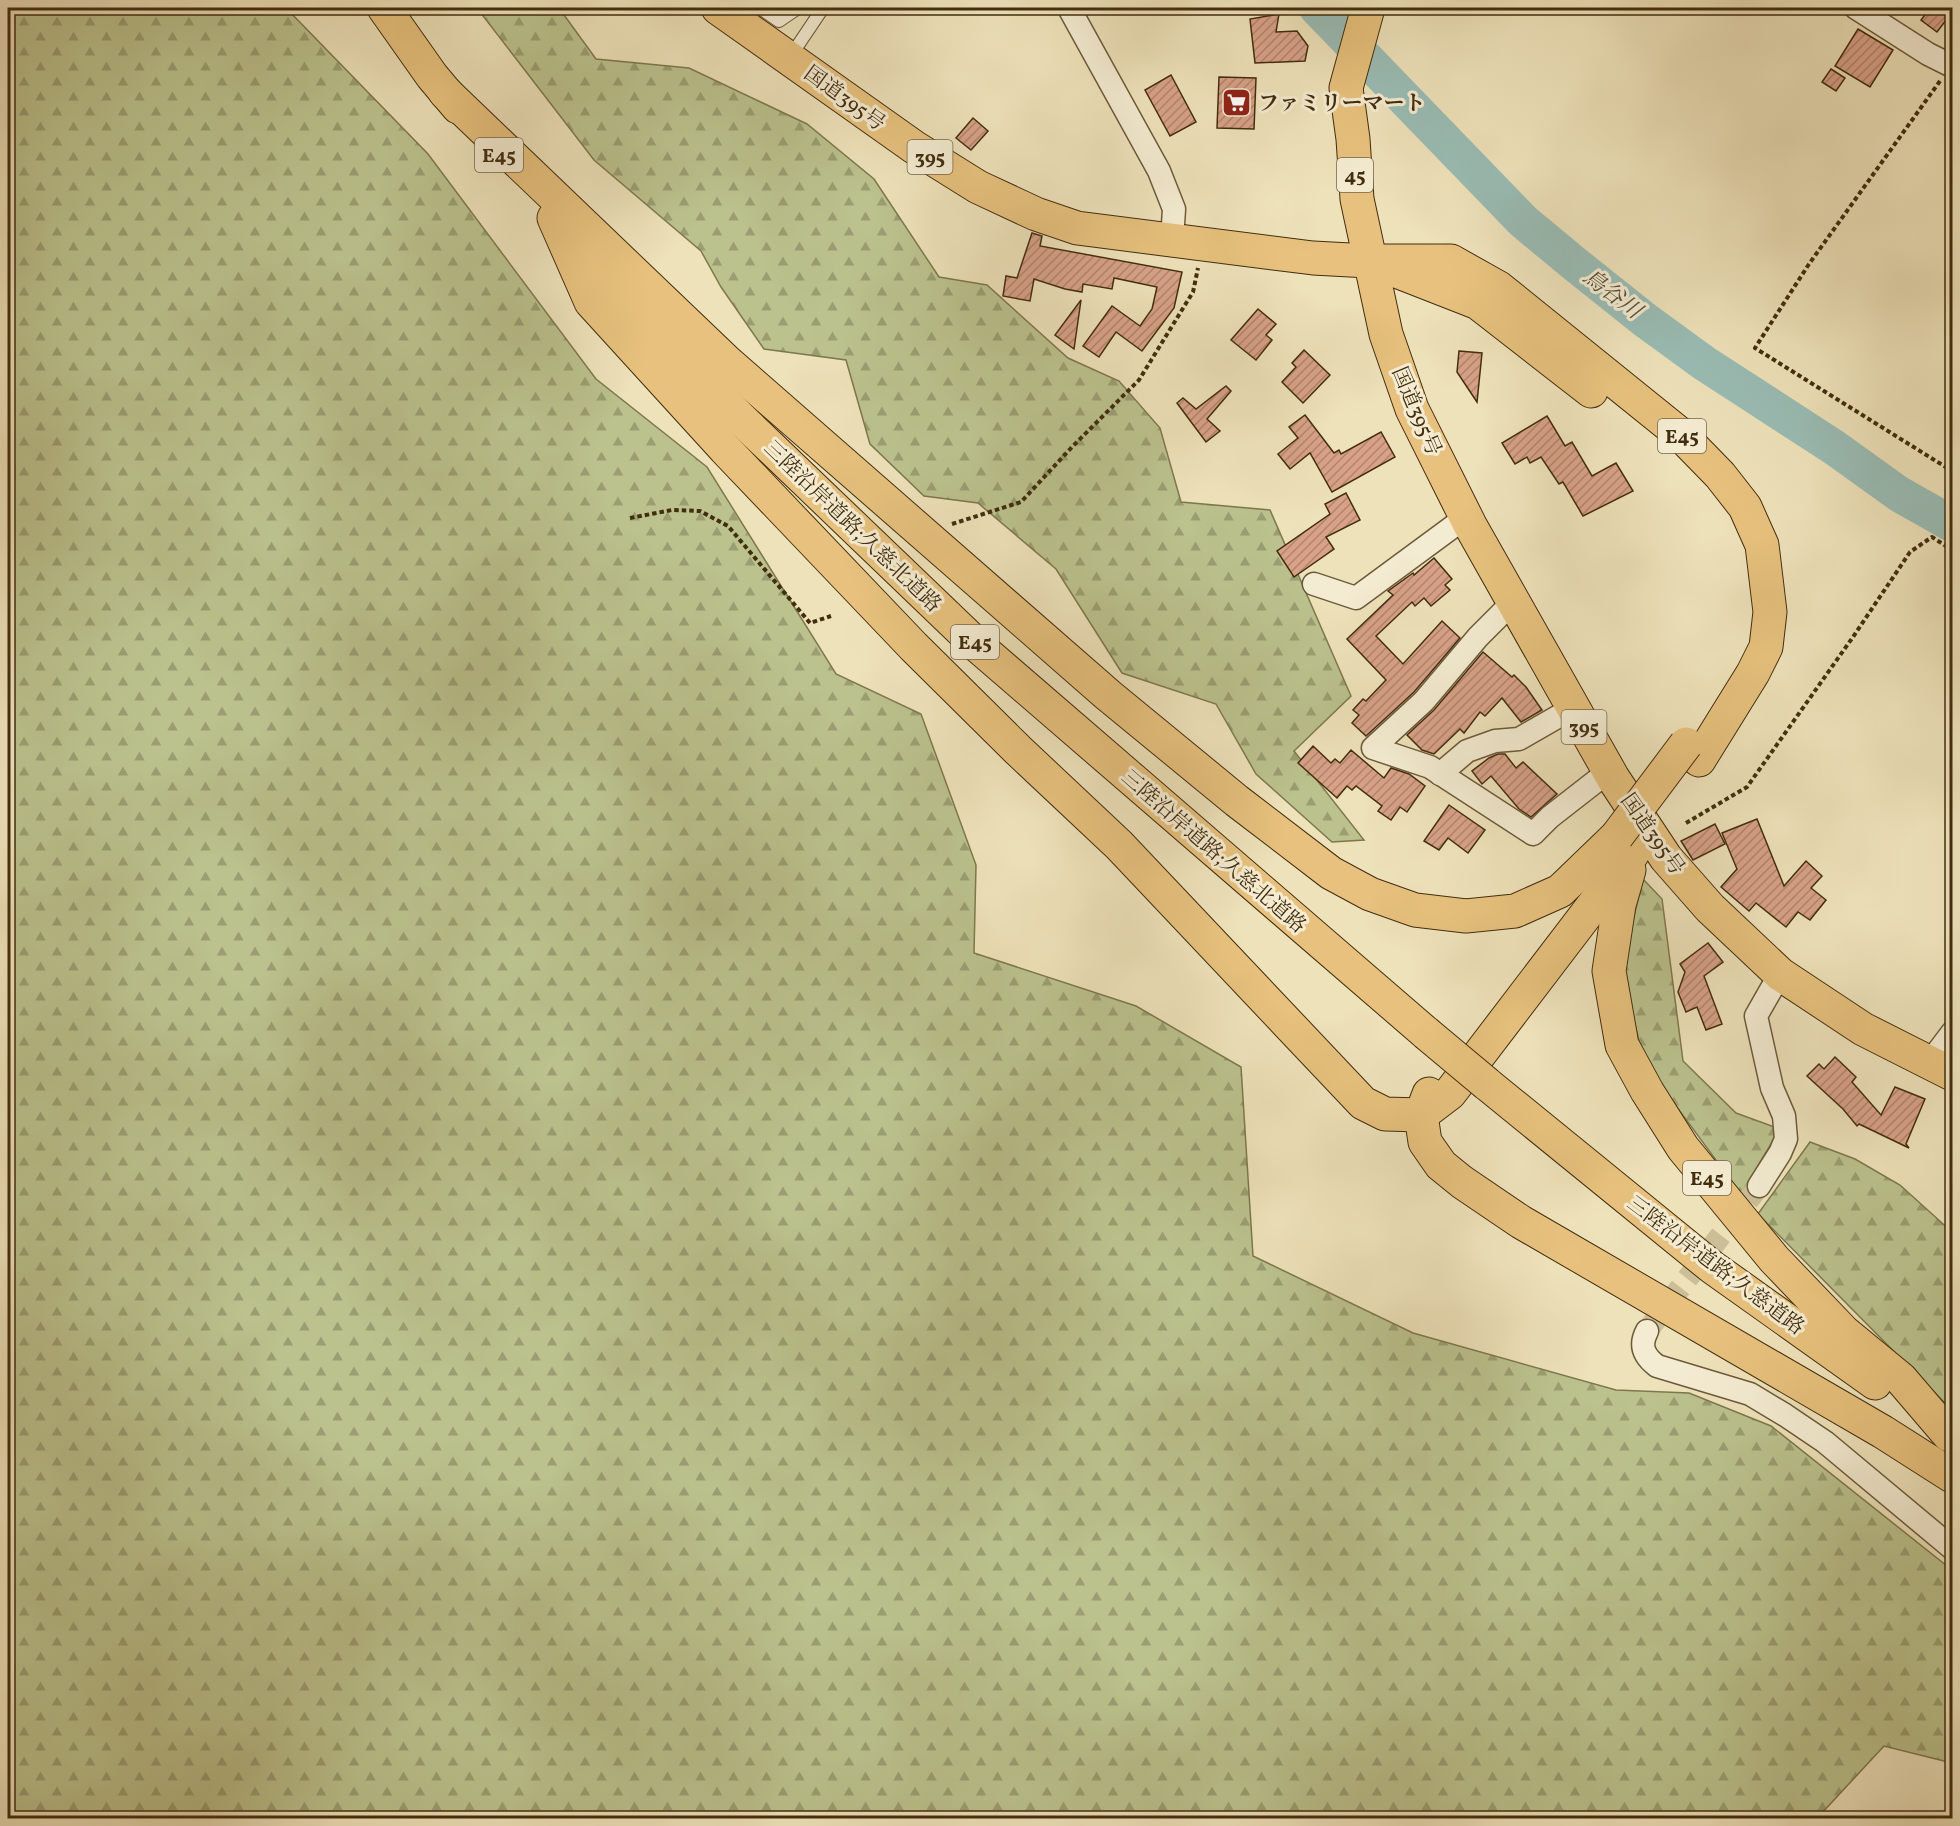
<svg xmlns="http://www.w3.org/2000/svg" width="1960" height="1826" font-family="Vollkorn,'Noto Serif JP',serif">
  <style>
    .forest { fill: url(#forest-firs); stroke: #7e784e; stroke-width: 1.5 }
    .lines { fill: none; stroke-linecap: round; stroke-linejoin: round }
    .river { stroke: #9abdb5; stroke-width: 36 }
    .building { fill: url(#building-hatch); stroke: #422d0f; stroke-width: 1.5 }
    .minor-tunnel { stroke: #ccbe98; stroke-width: 22; stroke-dasharray: 22 11; stroke-linecap: butt }
    .service-casing { stroke: #6d5a3a; stroke-width: 14 }
    .minor-casing { stroke: #6d5a3a; stroke-width: 25 }
    .trunk-casing { stroke: #422d0f; stroke-width: 35 }
    .motorway-casing { stroke: #422d0f; stroke-width: 35 }
    .path { stroke: #422d0f; stroke-width: 4; stroke-dasharray: 4.5 3; stroke-linecap: butt }
    .service { stroke: #f4ecd2; stroke-width: 12 }
    .minor { stroke: #f4ecd2; stroke-width: 22 }
    .trunk { stroke: #e7c17d; stroke-width: 33 }
    .motorway { stroke: #e7c17d; stroke-width: 33 }
    .motorway-bridge-casing { stroke: #422d0f; stroke-width: 35; stroke-linecap: butt }
    .motorway-bridge { stroke: #e7c17d; stroke-width: 33 }
    .labels { text-anchor: middle; stroke-width: 6; stroke-linejoin: round; paint-order: stroke }
    .shield { fill: #f4ecd2; stroke: #77664a; stroke-width: 1.5 }
    .shield-label { font-size: 20px; font-weight: bold; fill: #422d0f }
    .street-label { font-size: 21px; fill: #422d0f; stroke: #f4ecd2 }
    .poi-label { font-size: 21px; font-weight: bold; fill: #422d0f; stroke: #f4ecd2; text-anchor: start }
    .water-label { font-size: 22px; font-style: italic; fill: #585138; stroke: #f4ecd2 }
  </style>
  <defs>
    <pattern id="forest-firs" width="22" height="20" patternUnits="userSpaceOnUse" patternTransform="scale(1.5)"><rect width="22" height="20" fill="#bbc28d"/><path d="M5 1l3.5 6h-7zM16 11l3.5 6h-7z" fill="#9a9e72"/></pattern>
    <pattern id="building-hatch" width="6" height="6" patternUnits="userSpaceOnUse" patternTransform="scale(1.5)"><rect width="6" height="6" fill="#d8a188"/><path d="M-1 1l2-2M0 6l6-6M5 7l2-2" fill="none" stroke="#b1846e"/></pattern>
  </defs>
  <rect width="100%" height="100%" fill="#eee2ba"/>
  <filter id="stains"><feTurbulence type="fractalNoise" baseFrequency=".00333" numOctaves="4"/><feColorMatrix values="0 0 0 0 .2 0 0 0 0 .09 0 0 0 0 .02 0 0 0 .5 -.17"/></filter>
  <radialGradient id="worn" r=".72"><stop offset=".6" stop-color="#630" stop-opacity="0"/><stop offset="1" stop-color="#630" stop-opacity=".3"/></radialGradient>
  <g class="forest">
    <path d="M8,8h278l142,146 168,225 111,88 129,207 85,40 55,151 -2,88 162,53 105,61 12,189 160,77 203,57 73,3 82,33 181,144v193l-68,-17 -63,68 5,4h-1818z"/>
    <path d="M477,8h82l37,51 93,9 118,56 67,55 65,98 48,8 81,73 51,23 41,47 21,74 89,8 81,186 -57,55 70,89 -32,2 -76,-68 -40,-70 -94,-31 -66,-104 -78,-66 -54,-7 -54,-52 -24,-84 -82,-11 -43,-62 -20,-36 -107,-91z"/>
    <path d="M1643,879l19,20 21,162 53,52 44,16 -39,65 -96,-130 -24,-94z"/>
    <path d="M1810,1142l45,17 45,26 52,47v176l-6,-4 -188,-190z"/>
  </g>
  <g class="lines">
    <path class="river" d="M1317,8l206,213 53,44 69,55 59,43 131,85 64,46 53,30"/>
  </g>
  <g class="building">
    <path d="M1930,8h23v3l-16,21 -16,-12z"/>
    <path d="M1279,14l-3,18 21,-1 11,15 -3,15 -50,2 -5,-44z"/>
    <path d="M1858,29l35,21 -23,37 -35,-21z"/>
    <path d="M1831,69l14,9 -9,13 -14,-9z"/>
    <path d="M1171,75l25,47 -26,14 -25,-46z"/>
    <path d="M1219,77l37,1 -2,51 -37,-1z"/>
    <path d="M973,118l15,13 -17,19 -15,-12z"/>
    <path d="M1032,233l10,3 -2,10 142,26 -8,36 -32,43 -26,-19 -17,25 -16,-11 29,-40 28,20 12,-17 5,-22 -43,-9 -2,11 -29,-5 -1,8 -17,-3 -31,-10 -4,22 -27,-5 3,-20 11,2z"/>
    <path d="M1081,300l-7,49 -19,-14z"/>
    <path d="M1258,309l18,15 -10,11 6,5 -16,20 -25,-20z"/>
    <path d="M1304,350l26,25 -27,28 -21,-21 14,-15 -4,-4z"/>
    <path d="M1459,351l23,2 -5,49 -20,-30z"/>
    <path d="M1226,386l5,5 -24,28 13,12 -14,11 -29,-39 6,-5 13,11z"/>
    <path d="M1305,415l29,38 5,-3 2,4 40,-22 14,25 -63,35 -22,-39 -20,16 -12,-15 20,-16 -9,-11z"/>
    <path d="M1547,416l18,30 7,-4 20,34 24,-13 17,28 -50,25 -20,-34 -4,2 -18,-27 -11,6 -3,-6 -12,7 -13,-21z"/>
    <path d="M1346,493l14,27 -34,17 8,12 -40,28 -17,-26 53,-37 -5,-10z"/>
    <path d="M1434,558l18,21 -7,6 5,5 -19,16 -7,-8 -9,8 -3,-4 -36,34 27,28 39,-43 18,17 -46,54 -48,44 -14,-13 7,-8 -6,-5 10,-11 3,2 20,-21 -39,-41 46,-44 -5,-4 25,-18 1,2z"/>
    <path d="M1483,652l29,25 2,-2 12,12 16,23 -21,12 -19,-24 -17,18 -5,-4 -16,21 -4,-4 -26,25 -12,-4 -15,-15 27,-25z"/>
    <path d="M1313,746l18,17 4,-4 5,4 11,-13 33,28 7,-10 18,6 16,12 -18,26 -7,-5 -9,13 -13,-9 4,-5 -26,-20 -4,4 -5,-4 -10,12 -39,-35z"/>
    <path d="M1498,754h7l11,14 7,-6 34,32 -26,23 -12,-8 -28,-33 -9,8 -10,-13 17,-13z"/>
    <path d="M1449,805l36,25 -17,23 -20,-15 -9,12 -15,-9z"/>
    <path d="M1757,819l27,67 22,-25 16,15 -11,12 15,12 -16,20 -12,-8 -12,15 -30,-24 -7,8 -28,-24 16,-18 -15,-36z"/>
    <path d="M1715,824l10,20 -32,16 -12,-19z"/>
    <path d="M1708,943l15,19 -19,14 18,48 -16,6 -9,-23 -11,5 -8,-20 7,-20 -5,-8z"/>
    <path d="M1835,1057l21,20 -4,5 29,33 14,-28 30,12 -19,45 3,4 -50,-24 -2,2 -14,-17 -36,-33 12,-12 5,5z"/>
  </g>
  <g class="lines">
    <path class="minor-tunnel" d="M1647,1331l112,-145"/>
    <defs>
      <g id="service">
        <path d="M760,8l19,13 19,-13"/>
        <path d="M790,57l33,-49"/>
      </g>
      <g id="minor">
        <path d="M1069,8l90,163 15,38 -2,31"/>
        <path d="M1856,8l72,46 24,12"/>
        <path d="M1314,584l42,14 110,-81"/>
        <path d="M1513,602l-35,35 -54,64 -51,47 57,19 103,67 17,-17 59,-46"/>
        <path d="M1440,774l27,-23 28,-10 24,-2 54,-31"/>
        <path d="M1930,1062l22,-29"/>
        <path d="M1759,1186l21,-33 6,-14 -2,-23 -12,-28 -16,-72 24,-42"/>
        <path d="M1647,1331c-8,15 -3,25 10,35l93,28 35,21 40,27 127,106"/>
      </g>
      <g id="trunk">
        <path d="M718,8l196,139 64,40 58,27 41,14 236,30 56,3"/>
        <path d="M1368,8l-22,80 7,51 4,60 29,135 26,75 58,116 143,253 53,80 44,50 70,66 83,55 89,45"/>
      </g>
      <g id="motorway">
        <path d="M384,8l48,68 26,31"/>
        <path d="M445,92l281,269 382,334 129,106 94,72 39,21 45,16 51,6 49,-5 45,-20 57,-55"/>
        <path d="M554,218l37,84 134,147 189,198 104,103 101,95 244,258 22,11 36,1 29,-22 183,-240"/>
        <path d="M577,246l28,32 133,138 241,231 447,386"/>
        <path d="M1369,261h82l48,27 181,146 40,41 25,32 17,38 8,67 -4,35 -13,26 -54,87"/>
        <path d="M1391,269l87,34 113,88"/>
        <path d="M1629,870l-10,35 -10,66 13,74 25,46 36,57 91,111 70,73 57,47 48,56"/>
        <path d="M1487,1084l225,183 163,116"/>
        <path d="M1429,1094l-8,21 4,27 16,23 21,17 59,40 362,210 69,44"/>
      </g>
    </defs>
    <use href="#service" class="service-casing"/>
    <use href="#minor" class="minor-casing"/>
    <use href="#trunk" class="trunk-casing"/>
    <use href="#motorway" class="motorway-casing"/>
    <g class="path">
      <path d="M1940,81l-131,183 -54,84 197,123"/>
      <path d="M630,518l42,-8 28,1 28,15 82,97 21,-7"/>
      <path d="M952,524l69,-22 51,-55 67,-67 54,-88 5,-24"/>
      <path d="M1686,823l61,-36 106,-150 57,-85 22,-15 20,13"/>
    </g>
    <use href="#service" class="service"/>
    <use href="#minor" class="minor"/>
    <use href="#trunk" class="trunk"/>
    <use href="#motorway" class="motorway"/>
    <defs>
      <g id="motorway-bridge">
        <path d="M1617,836l69,-92"/>
        <path d="M1426,1033l61,51"/>
      </g>
    </defs>
    <use href="#motorway-bridge" class="motorway-bridge-casing"/>
    <use href="#motorway-bridge" class="motorway-bridge"/>
  </g>
  <defs>
    <symbol id="supermarket-square" viewBox="-11 -11 22 22"><rect x="-9" y="-9" width="18" height="18" rx="4" fill="#8f2418" stroke="#f4ecd2"/><path d="M-6-5.5h2.5l.6 2H6L4.5 2H-2.5L-4.4-4H-6ZM-1.5 3.2a1.3 1.3 0 1 0 .1 0ZM3 3.2a1.3 1.3 0 1 0 .1 0Z" fill="#fff"/></symbol>
  </defs>
  <g fill-rule="evenodd">
    <use href="#supermarket-square" x="1220" y="86" width="33" height="33"/>
  </g>
  <g class="labels">
    <g class="shield">
      <rect x="475" y="138" width="48" height="34" rx="4.5"/>
      <rect x="907.5" y="140" width="45" height="34" rx="4.5"/>
      <rect x="1337" y="158" width="36" height="34" rx="4.5"/>
      <rect x="1658" y="419" width="48" height="34" rx="4.5"/>
      <rect x="951" y="625" width="48" height="34" rx="4.5"/>
      <rect x="1561.5" y="710" width="45" height="34" rx="4.5"/>
      <rect x="1683" y="1161" width="48" height="34" rx="4.5"/>
    </g>
    <g class="shield-label">
      <text x="499" y="162">E45</text>
      <text x="930" y="164">395</text>
      <text x="1355" y="182">45</text>
      <text x="1682" y="443">E45</text>
      <text x="975" y="649">E45</text>
      <text x="1584" y="734">395</text>
      <text x="1707" y="1185">E45</text>
    </g>
    <g class="street-label">
      <text transform="translate(845 98) rotate(36)" y="7">国道395号</text>
      <text transform="translate(1417 411) rotate(67)" y="7">国道395号</text>
      <text transform="translate(853 526) rotate(44)" y="7">三陸沿岸道路;久慈北道路</text>
      <text transform="translate(1653 834) rotate(55)" y="7">国道395号</text>
      <text transform="translate(1214 851) rotate(41)" y="7">三陸沿岸道路;久慈北道路</text>
      <text transform="translate(1716 1265) rotate(37)" y="7">三陸沿岸道路;久慈道路</text>
    </g>
    <g class="poi-label">
      <text x="1258" y="110">ファミリーマート</text>
    </g>
    <g class="water-label">
      <text transform="translate(1613 293) rotate(37)" y="8">鳥谷川</text>
    </g>
  </g>
  <rect width="1960" height="1826" fill="none" stroke="#eee2ba" stroke-width="30"/>
  <rect x="9" y="9" width="1942" height="1808" fill="none" stroke="#422d0f" stroke-width="3"/>
  <rect x="15" y="15" width="1930" height="1796" fill="none" stroke="#422d0f" stroke-width="1.5"/>
  <rect width="100%" height="100%" filter="url(#stains)"/>
  <rect width="100%" height="100%" fill="url(#worn)"/>
</svg>
